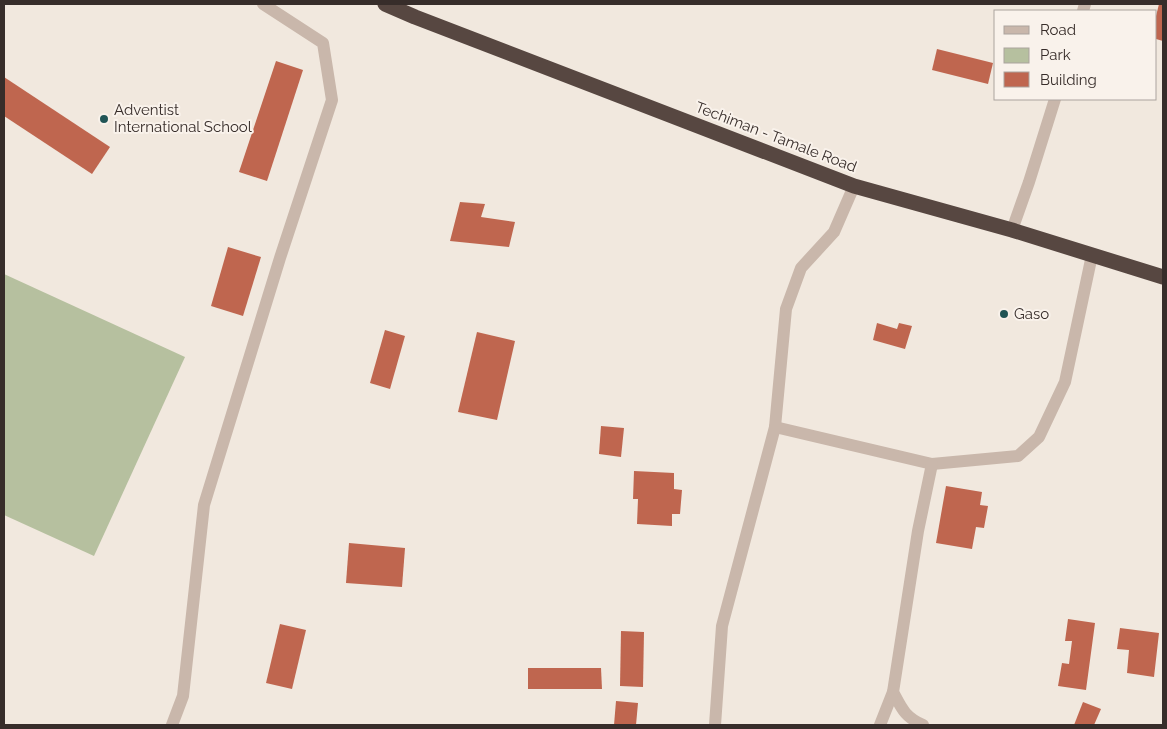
<svg xmlns="http://www.w3.org/2000/svg" width="1167" height="729" font-family="Raleway,sans-serif">
  <style>
    .green { fill: #b6c09f }
    .building { fill: #bf664f }
    .lines { fill: none; stroke-linecap: round; stroke-linejoin: round }
    .minor { stroke: #c9b7ab; stroke-width: 12 }
    .highway { stroke: #574741; stroke-width: 15 }
    .poi-dot { fill: #215556; stroke: #f9f2eb; stroke-width: 2 }
    .labels { text-anchor: middle; stroke-width: 4; stroke-linejoin: round; paint-order: stroke }
    .poi-label { font-size: 15px; fill: #372d2a; stroke: #f9f2eb; text-anchor: start }
    .street-label { font-size: 15px; fill: #372d2a; stroke: #f9f2eb }
  </style>
  <rect width="100%" height="100%" fill="#f1e8de"/>
  <path class="green" d="M4,274l181,83 -91,199 -90,-41z"/>
  <g class="building">
    <path d="M1159,4h4v37l-7,-2v-23z"/>
    <path d="M937,49l56,14 -5,21 -56,-14z"/>
    <path d="M276,61l27,9 -36,111 -28,-9z"/>
    <path d="M4,77l106,70 -18,27 -88,-58z"/>
    <path d="M460,202l25,2 -4,13 34,5 -6,25 -59,-6z"/>
    <path d="M228,247l33,10 -18,59 -32,-10z"/>
    <path d="M877,323l20,6 2,-6 13,3 -7,23 -32,-9z"/>
    <path d="M385,330l20,6 -15,53 -20,-6z"/>
    <path d="M477,332l38,9 -18,79 -39,-8z"/>
    <path d="M601,426l23,2 -3,29 -22,-3z"/>
    <path d="M634,471l40,2v16l8,1 -2,24h-8v12l-35,-2 1,-25h-5z"/>
    <path d="M946,486l36,6 -2,13 8,1 -4,22 -8,-1 -4,22 -36,-6z"/>
    <path d="M349,543l56,5 -3,39 -56,-4z"/>
    <path d="M1068,619l27,4 -9,67 -28,-4 4,-23 7,1 3,-23h-7z"/>
    <path d="M280,624l26,6 -14,59 -26,-6z"/>
    <path d="M1120,628l39,5 -5,44 -27,-4 2,-23 -12,-1z"/>
    <path d="M621,631l23,1 -1,55 -23,-1z"/>
    <path d="M528,668h73l1,21h-74z"/>
    <path d="M616,701l22,2 -2,22h-22z"/>
    <path d="M1083,702l18,7 -7,16h-20z"/>
  </g>
  <g class="lines">
    <g class="minor">
      <path d="M1083,11l2,-7"/>
      <path d="M1012,230l17,-48 26,-83"/>
      <path d="M775,427l157,37 86,-8 21,-19 26,-55 27,-127"/>
      <path d="M893,692c9,17 12,25 30,33"/>
      <path d="M172,725l11,-29 21,-191 76,-247 52,-158 -9,-57 -60,-39"/>
      <path d="M715,725l7,-99 53,-199 11,-118 15,-41 33,-36 20,-46"/>
      <path d="M880,725l13,-33 25,-161 14,-67"/>
    </g>
    <path class="highway" d="M385,4l30,13 439,169 158,44 151,47"/>
  </g>
  <g class="poi-dot">
    <circle cx="104" cy="119" r="5"/>
    <circle cx="1004" cy="314" r="5"/>
  </g>
  <g class="labels">
    <g class="poi-label">
      <text x="114" y="115">Adventist<tspan x="114" dy="17">International School</tspan></text>
      <text x="1014" y="319">Gaso</text>
    </g>
    <g class="street-label">
      <text transform="translate(776 137) rotate(21)" y="5">Techiman - Tamale Road</text>
    </g>
  </g>
  <rect width="1167" height="729" fill="none" stroke="#372d2a" stroke-width="10"/>
  <rect x="994" y="10" width="162" height="90" fill="#f9f2eb" stroke="#aba39e"/>
  <rect x="1004" y="26" width="25" height="8" fill="#c9b7ab" stroke="#aba39e"/>
  <text x="1040" y="35" font-size="15" fill="#372d2a">Road</text>
  <rect x="1004" y="48" width="25" height="15" fill="#b6c09f" stroke="#aba39e"/>
  <text x="1040" y="60" font-size="15" fill="#372d2a">Park</text>
  <rect x="1004" y="72" width="25" height="15" fill="#bf664f" stroke="#aba39e"/>
  <text x="1040" y="85" font-size="15" fill="#372d2a">Building</text>
</svg>
